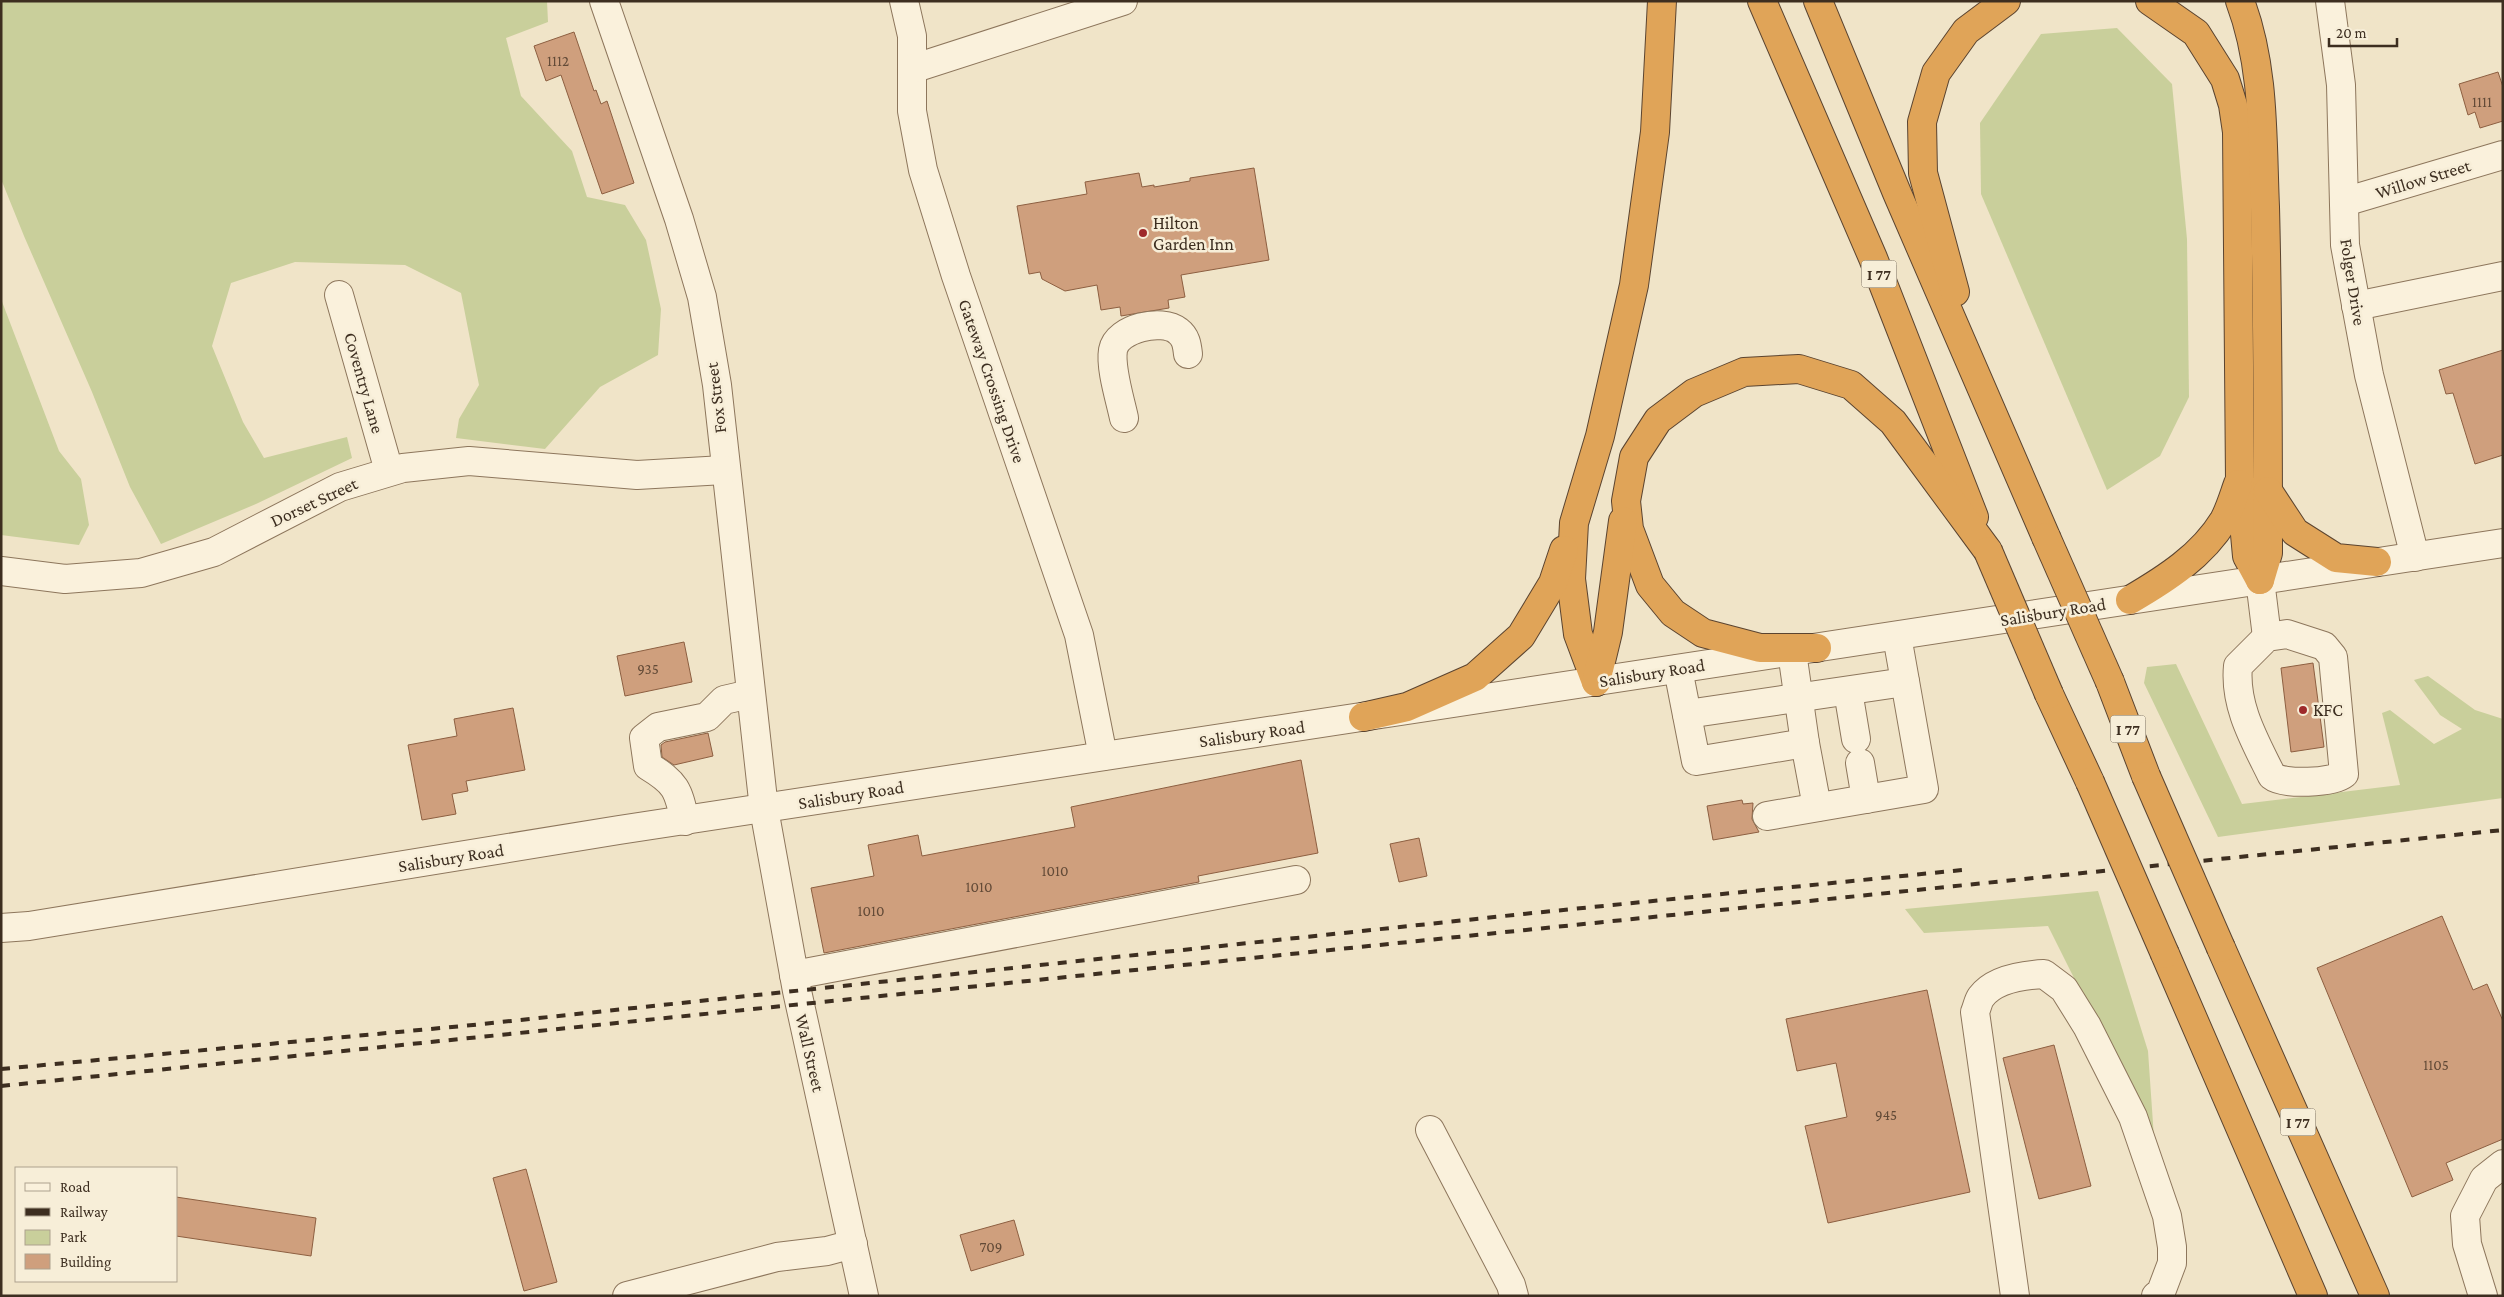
<svg xmlns="http://www.w3.org/2000/svg" width="2504" height="1297" font-family="'Crimson Pro',serif">
  <style>
    .green { fill: #c9cf9b }
    .building { fill: #cf9f7d; stroke: #8d5f41 }
    .lines { fill: none; stroke-linecap: round; stroke-linejoin: round }
    .minor-casing { stroke: #8d765c; stroke-width: 30 }
    .highway-casing { stroke: #5b4430; stroke-width: 30 }
    .minor { stroke: #faf1dc; stroke-width: 28 }
    .highway { stroke: #e0a458; stroke-width: 28 }
    .rail { stroke: #3d2e20; stroke-width: 4; stroke-dasharray: 9 9; stroke-linecap: butt }
    .highway-bridge-casing { stroke: #5b4430; stroke-width: 30; stroke-linecap: butt }
    .highway-bridge { stroke: #e0a458; stroke-width: 28 }
    .poi-dot { fill: #9e2a2b; stroke: #f7eed8; stroke-width: 2 }
    .labels { text-anchor: middle; stroke-width: 5; stroke-linejoin: round; paint-order: stroke }
    .number-label { font-size: 15px; fill: #624a37 }
    .shield { fill: #f7eed8; stroke: #756857; stroke-width: 1 }
    .shield-label { font-size: 16px; font-weight: bold; fill: #3d2e20 }
    .street-label { font-size: 18px; fill: #3d2e20; stroke: #f7eed8 }
    .poi-label { font-size: 18px; fill: #3d2e20; stroke: #f7eed8; text-anchor: start }
  </style>
  <rect width="100%" height="100%" fill="#f0e4c8"/>
  <g class="green">
    <path d="M1,1h546l1,21 -42,16 15,58 51,55 15,46 38,8 21,35 15,69 -3,46 -58,32 -55,62 -89,-11 3,-19 20,-34 -18,-92 -56,-28 -110,-3 -64,21 -19,63 31,76 21,36 83,-21 5,21 -96,46 -95,40 -31,-57 -38,-95 -68,-156 -23,-57z"/>
    <path d="M2117,28l55,56 15,155 2,158 -29,59 -53,34 -126,-296 -1,-71 61,-89z"/>
    <path d="M1,299l58,152 22,28 8,46 -10,20 -78,-10z"/>
    <path d="M2176,664l66,140 158,-19 -18,-72 8,-3 44,34 28,-15 -22,-14 -26,-35 14,-4 47,34 28,9v79l-285,39 -74,-154 3,-16z"/>
    <path d="M2098,891l50,160 6,87 -106,-212 -124,7 -19,-24z"/>
  </g>
  <g class="building">
    <path d="M574,32l20,59 2,-1 5,14 6,-3 27,82 -32,11 -41,-119 -15,6 -12,-35z"/>
    <path d="M2498,72l5,15v34l-23,7 -5,-16 -7,3 -9,-31z"/>
    <path d="M1254,168l15,92 -88,15 4,22 -17,3 1,8 -48,8 -1,-9 -19,3 -4,-25 -32,6 -23,-12 -2,-7 -11,2 -12,-68 70,-12 -2,-12 54,-9 3,14 12,-2v2l36,-6v-3z"/>
    <path d="M2503,350v105l-28,9 -22,-71 -7,1 -7,-24z"/>
    <path d="M684,642l8,40 -67,14 -8,-40z"/>
    <path d="M2313,663l11,84 -33,5 -10,-84z"/>
    <path d="M513,708l12,62 -59,11 2,10 -16,3 4,20 -34,6 -14,-75 49,-9 -3,-17z"/>
    <path d="M708,733l5,23 -39,9 -12,-8 -1,-12 4,-3z"/>
    <path d="M1301,760l17,93 -120,23 1,6 -375,71 -13,-65 63,-12 -6,-31 50,-10 4,21 153,-29 -4,-20z"/>
    <path d="M1742,800l1,4 10,-1 -1,16 7,13 -46,8 -6,-34z"/>
    <path d="M1419,838l8,38 -28,6 -9,-38z"/>
    <path d="M2442,916l31,74 14,-6 16,37v118l-57,24 7,17 -41,17 -95,-229z"/>
    <path d="M1927,990l43,202 -142,31 -23,-97 42,-9 -11,-54 -39,8 -11,-52z"/>
    <path d="M2054,1045l37,141 -52,13 -36,-141z"/>
    <path d="M526,1169l31,113 -33,9 -31,-113z"/>
    <path d="M176,1197l140,21 -5,38 -135,-20z"/>
    <path d="M1014,1220l10,35 -53,16 -11,-36z"/>
  </g>
  <g class="lines">
    <defs>
      <g id="minor">
        <path d="M604,1l75,218 23,78 15,88 47,424 33,182 67,305"/>
        <path d="M904,1l8,35v75l11,59 33,106 123,359 24,121"/>
        <path d="M2330,1l11,84 4,160 24,130 46,182"/>
        <path d="M912,69l211,-68"/>
        <path d="M2344,202l159,-47"/>
        <path d="M339,295l50,176"/>
        <path d="M2356,306l147,-30"/>
        <path d="M1124,418c-4,-19 -14,-50 -11,-68 4,-22 49,-32 65,-19 8,6 9,14 10,23"/>
        <path d="M1,571l64,8 76,-6 73,-21 126,-65 63,-19 66,-7 168,14 87,-5"/>
        <path d="M2260,580l7,57"/>
        <path d="M2287,634l37,12 9,11 11,117c-11,9 -61,11 -72,2 -17,-35 -38,-70 -34,-110l29,-29z"/>
        <path d="M1678,669l18,92 109,-18 -13,-91"/>
        <path d="M1848,691l8,48"/>
        <path d="M1687,714l218,-32"/>
        <path d="M1805,743l12,64"/>
        <path d="M1860,763l6,36"/>
        <path d="M1767,816l157,-27 -27,-153"/>
        <path d="M685,821c-7,-32 -9,-38 -37,-55l-4,-28 14,-11 49,-10 17,-17 26,-6"/>
        <path d="M1,928l28,-2 590,-96 1884,-287"/>
        <path d="M794,975l502,-95"/>
        <path d="M1430,1130l81,155 3,11"/>
        <path d="M627,1296l150,-39 50,-6 26,-7"/>
        <path d="M2015,1296l-40,-284c2,-4 3,-11 6,-15 13,-18 44,-22 63,-23l20,15 23,37 46,91 34,99 5,31v16l-11,29 -5,4"/>
        <path d="M2483,1296l-16,-52 -2,-28 19,-37 19,-15"/>
      </g>
      <g id="highway">
        <path d="M1762,1l111,257 101,259"/>
        <path d="M1818,1l79,192 149,344"/>
        <path d="M2150,1l46,32 29,46 8,26 4,27 3,348 7,76 13,24"/>
        <path d="M2240,1c25,66 22,137 25,206 3,115 3,231 3,346l-8,27"/>
        <path d="M1955,292l-32,-119 -1,-51 14,-49 30,-42 40,-30"/>
        <path d="M2268,491l27,41 41,26 41,4"/>
        <path d="M2130,600c36,-21 72,-44 94,-80 6,-11 10,-25 14,-36"/>
        <path d="M1817,648h-57l-57,-15 -30,-20 -23,-28 -21,-56 -3,-28 8,-44 24,-37 36,-27 50,-21 55,-3 52,16 42,37 95,129"/>
        <path d="M1596,682l-18,-48 -7,-55 3,-56 26,-87 34,-151 21,-153 7,-131"/>
        <path d="M1596,682l12,-50 15,-111"/>
        <path d="M2110,682l36,94"/>
        <path d="M2049,694l41,88"/>
        <path d="M1363,717l44,-10 68,-30 46,-41 32,-53 11,-33"/>
        <path d="M2221,948l154,348"/>
        <path d="M2165,954l148,342"/>
      </g>
    </defs>
    <use href="#minor" class="minor-casing"/>
    <use href="#highway" class="highway-casing"/>
    <use href="#minor" class="minor"/>
    <use href="#highway" class="highway"/>
    <g class="rail">
      <path d="M1,1069l472,-44 1050,-111 439,-44"/>
      <path d="M1,1086l2502,-256"/>
    </g>
    <defs>
      <g id="highway-bridge">
        <path d="M2046,537l64,145"/>
        <path d="M1988,551l61,143"/>
        <path d="M2146,776l75,172"/>
        <path d="M2090,782l75,172"/>
      </g>
    </defs>
    <use href="#highway-bridge" class="highway-bridge-casing"/>
    <use href="#highway-bridge" class="highway-bridge"/>
  </g>
  <g class="poi-dot">
    <circle cx="1143" cy="233" r="5"/>
    <circle cx="2303" cy="710" r="5"/>
  </g>
  <g class="labels">
    <g class="number-label">
      <text x="558" y="66">1112</text>
      <text x="2482" y="107">1111</text>
      <text x="648" y="674">935</text>
      <text x="1055" y="876">1010</text>
      <text x="979" y="892">1010</text>
      <text x="871" y="916">1010</text>
      <text x="2436" y="1070">1105</text>
      <text x="1886" y="1120">945</text>
      <text x="991" y="1252">709</text>
    </g>
    <g class="shield">
      <rect x="1861.5" y="260.5" width="35" height="27" rx="4"/>
      <rect x="2110.5" y="715.5" width="35" height="27" rx="4"/>
      <rect x="2280.5" y="1108.5" width="35" height="27" rx="4"/>
    </g>
    <g class="shield-label">
      <text x="1879" y="280">I 77</text>
      <text x="2128" y="735">I 77</text>
      <text x="2298" y="1128">I 77</text>
    </g>
    <g class="street-label">
      <text transform="translate(2423 179) rotate(-17)" y="6">Willow Street</text>
      <text transform="translate(2353 282) rotate(81)" y="6">Folger Drive</text>
      <text transform="translate(992 381) rotate(71)" y="6">Gateway Crossing Drive</text>
      <text transform="translate(364 383) rotate(74)" y="6">Coventry Lane</text>
      <text transform="translate(716 398) rotate(-97)" y="6">Fox Street</text>
      <text transform="translate(314 502) rotate(-25)" y="6">Dorset Street</text>
      <text transform="translate(2053 612) rotate(-9)" y="6">Salisbury Road</text>
      <text transform="translate(1652 673) rotate(-9)" y="6">Salisbury Road</text>
      <text transform="translate(1252 734) rotate(-8)" y="6">Salisbury Road</text>
      <text transform="translate(851 795) rotate(-9)" y="6">Salisbury Road</text>
      <text transform="translate(451 858) rotate(-9)" y="6">Salisbury Road</text>
      <text transform="translate(810 1053) rotate(77)" y="6">Wall Street</text>
    </g>
    <g class="poi-label">
      <text x="1153" y="229">Hilton<tspan x="1153" dy="21">Garden Inn</tspan></text>
      <text x="2313" y="716">KFC</text>
    </g>
  </g>
  <rect width="2504" height="1297" fill="none" stroke="#3d2e20" stroke-width="5"/>
  <rect x="15" y="1167" width="162" height="115" fill="#f7eed8" stroke="#ada18e"/>
  <rect x="25" y="1183" width="25" height="8" fill="#faf1dc" stroke="#ada18e"/>
  <text x="60" y="1192" font-size="15" fill="#3d2e20">Road</text>
  <rect x="25" y="1208" width="25" height="8" fill="#3d2e20" stroke="#ada18e"/>
  <text x="60" y="1217" font-size="15" fill="#3d2e20">Railway</text>
  <rect x="25" y="1230" width="25" height="15" fill="#c9cf9b" stroke="#ada18e"/>
  <text x="60" y="1242" font-size="15" fill="#3d2e20">Park</text>
  <rect x="25" y="1254" width="25" height="15" fill="#cf9f7d" stroke="#ada18e"/>
  <text x="60" y="1267" font-size="15" fill="#3d2e20">Building</text>
  <path d="M2329 38v8h68v-8" fill="none" stroke="#3d2e20" stroke-width="2.5"/>
  <text x="2336" y="38" font-size="15" fill="#3d2e20" stroke="#f7eed8" stroke-width="4" paint-order="stroke">20 m</text>
</svg>
